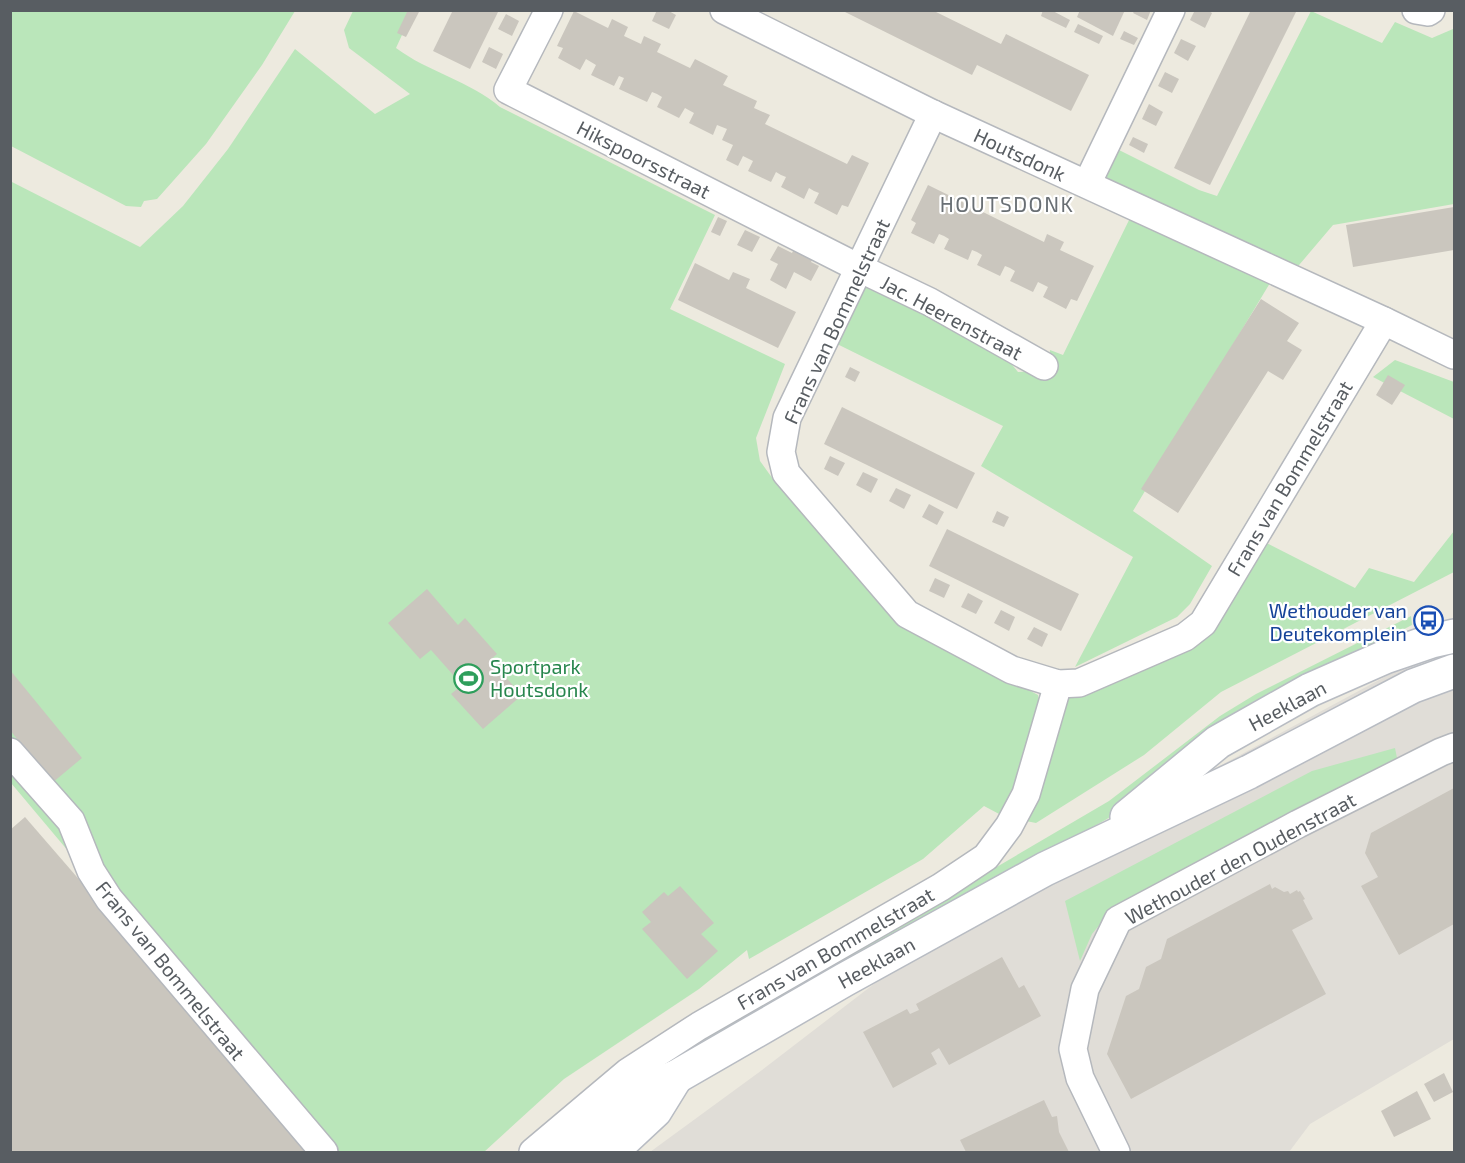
<svg xmlns="http://www.w3.org/2000/svg" width="1465" height="1163" viewBox="0 0 1465 1163" font-family="'Exo 2',sans-serif">
<style>
.industrial{fill:#e0ddd7}
.green{fill:#bae6ba}
.building{fill:#cac6be}
.lines{fill:none;stroke-linecap:round;stroke-linejoin:round}
.street-casing{stroke:#b5b8bd;stroke-width:30}
.secondary-casing{stroke:#b8bcc3;stroke-width:36}
.street{stroke:#fff;stroke-width:27}
.secondary{stroke:#fff;stroke-width:33}
.labels{text-anchor:middle;dominant-baseline:central;stroke-width:4.5;stroke-linejoin:round;paint-order:stroke}
.street-label{font-size:20px;fill:#585d62;stroke:#fff}
.transit-label{font-size:20px;fill:#164399;stroke:#fff;text-anchor:end}
.leisure-label{font-size:20px;fill:#27864d;stroke:#fff;text-anchor:start}
.neighbourhood-label{font-size:21px;letter-spacing:1.5px;fill:#696f74;stroke:#fff}
</style>
<rect width="100%" height="100%" fill="#edeadf"/>
<polygon class="industrial" points="1454,660 1454,1039 1310,1124 1289,1152 650,1152 758,1073 1012,878 1405,666"/>
<g class="green">
<polygon points="10,11 11,10 295,11 262,65 206,144 157,199 144,201 141,207 126,206 11,146"/>
<path d="M353 11H413L396 48C428 72 470 81 500 107L715 215 670 309 785 364 756 438 760 461 778 486 895 618 1038 695 1039 700 1022 773 1001 815 984 806 923 859 749 959 747 950 699 989 564 1079 484 1152H321L11 783 10 181 140 247 183 206 228 149 295 49 375 114 410 94 349 48 344 30Z"/>
<polygon points="1311,11 1382,43 1395,22 1432,38 1453,29 1454,26 1454,204 1333,225 1294,271 1096,174 1111,146 1199,190 1217,196"/>
<polygon points="1131,216 1270,283 1133,511 1212,566 1190,604 1177,617 1075,667 1133,557 981,466 1003,426 831,341 861,281 995,344 1018,372 1041,371 1049,363 1050,350 1063,355"/>
<polygon points="1395,360 1454,382 1454,419 1373,377"/>
<polygon points="1454,531 1454,572 1221,692 1144,755 1036,823 1026,821 1067,694 1183,642 1253,536 1355,588 1369,568 1414,582"/>
<polygon points="1411,616 1412,625 1311,677 1107,819 818,981 574,1129 647,1072 1109,801 1220,716 1256,694"/>
<polygon points="1395,748 1397,758 1152,887 1110,912 1092,934 1080,961 1065,901 1312,771"/>
</g>
<g class="building">
<polygon points="408,10 420,10 406,37 397,33"/>
<polygon points="453,10 499,10 470,69 433,51"/>
<polygon points="657,10 667,10 676,15 669,29 652,21"/>
<polygon points="841,10 932,10 1001,44 1006,34 1089,75 1071,111 977,65 972,75"/>
<polygon points="1043,10 1051,10 1070,20 1066,28 1041,16"/>
<polygon points="1080,10 1125,10 1113,36 1077,17"/>
<polygon points="1135,10 1151,10 1147,20 1133,13"/>
<polygon points="1195,10 1207,10 1212,13 1205,28 1190,20"/>
<polygon points="1251,10 1297,10 1210,185 1174,168"/>
<polygon points="574,11 608,28 612,19 628,27 624,36 641,44 644,36 661,44 657,52 690,68 695,59 728,76 723,85 757,101 754,108 770,115 765,124 847,164 852,155 869,163 848,207 842,205 837,215 814,203 819,193 814,191 809,188 804,199 781,187 786,177 781,175 776,172 771,182 748,171 753,161 743,156 738,166 726,160 733,145 722,140 727,129 717,125 713,135 689,123 694,113 685,108 679,118 657,107 662,97 657,94 652,92 647,102 619,89 624,78 619,76 614,86 591,75 596,65 586,59 580,70 558,58 563,48 557,46"/>
<polygon points="506,14 519,21 512,36 498,29"/>
<polygon points="1078,24 1103,36 1099,44 1074,32"/>
<polygon points="1124,31 1138,38 1134,45 1120,39"/>
<polygon points="1181,39 1196,46 1188,61 1174,53"/>
<polygon points="489,47 503,54 496,69 482,62"/>
<polygon points="1165,72 1179,79 1172,93 1158,86"/>
<polygon points="1149,104 1163,112 1156,126 1142,119"/>
<polygon points="1133,137 1148,144 1144,153 1129,145"/>
<polygon points="928,185 1044,242 1047,234 1064,242 1060,250 1094,266 1077,301 1071,299 1066,309 1043,297 1048,287 1038,282 1033,292 1010,281 1015,271 1010,268 1005,266 1000,276 977,265 982,255 977,252 972,250 968,260 944,249 949,239 944,236 939,234 934,244 911,233 916,223 911,220"/>
<polygon points="1454,207 1454,250 1353,267 1346,225"/>
<polygon points="718,217 727,221 720,236 711,232"/>
<polygon points="745,230 760,237 752,252 737,245"/>
<polygon points="778,246 792,253 795,247 814,256 811,262 819,266 811,281 794,272 786,289 770,280 778,264 770,260"/>
<polygon points="695,263 729,280 733,272 750,279 746,288 796,312 778,348 678,300"/>
<polygon points="1261,299 1299,323 1287,341 1302,350 1283,380 1268,371 1178,513 1141,489"/>
<polygon points="850,367 860,372 855,382 845,377"/>
<polygon points="1388,375 1405,385 1392,405 1376,395"/>
<polygon points="842,407 975,473 957,509 824,444"/>
<polygon points="830,456 845,463 838,476 824,469"/>
<polygon points="863,472 878,479 871,493 856,485"/>
<polygon points="896,488 911,495 904,509 889,501"/>
<polygon points="929,504 944,512 937,525 922,517"/>
<polygon points="997,511 1009,517 1004,527 992,522"/>
<polygon points="947,529 1079,594 1061,631 929,566"/>
<polygon points="935,578 950,585 944,598 929,591"/>
<polygon points="427,589 458,625 465,618 497,654 490,660 522,695 483,729 451,694 462,685 431,650 420,659 388,623"/>
<polygon points="968,593 983,601 976,614 961,607"/>
<polygon points="1001,610 1015,617 1009,631 994,623"/>
<polygon points="1034,627 1048,634 1042,647 1027,639"/>
<polygon points="10,670 82,758 52,783 10,730"/>
<polygon points="1454,788 1454,924 1399,955 1361,886 1378,877 1365,853 1371,833"/>
<polygon points="25,817 315,1152 10,1152 10,830"/>
<polygon points="1270,884 1272,889 1275,887 1284,892 1288,891 1290,894 1297,890 1298,892 1300,891 1305,899 1303,900 1313,919 1292,930 1326,994 1131,1099 1107,1054 1126,996 1139,989 1146,967 1161,959 1167,939"/>
<polygon points="680,886 714,923 701,934 718,951 687,979 642,929 651,922 642,912 664,892 668,896"/>
<polygon points="1002,957 1019,988 1024,985 1041,1016 949,1065 939,1048 931,1053 937,1064 893,1088 863,1032 907,1009 910,1014 919,1010 916,1004"/>
<polygon points="1444,1073 1453,1092 1434,1102 1424,1084"/>
<polygon points="1417,1091 1431,1119 1394,1137 1381,1111"/>
<polygon points="1044,1100 1052,1117 1057,1116 1059,1132 1069,1152 966,1152 960,1140"/>
</g>
<g class="lines">
<defs>
<g id="street">
<polyline points="549,10 508,90 859,268 930,302 1044,366"/>
<polyline points="724,10 933,114 1384,321 1454,355"/>
<polyline points="1416,10 1428,12 1431,10"/>
<polyline points="933,114 787,418 781,452 786,473 907,614 1012,670 1058,684 1079,683 1185,637 1203,623 1384,321"/>
<polyline points="1087,184 1171,10"/>
<polyline points="10,752 71,821 91,871 109,899 324,1152"/>
<polyline points="533,1152 628,1072 699,1026 941,887 986,857 1009,826 1026,794 1058,684"/>
<polyline points="1116,1152 1080,1078 1073,1049 1085,989 1118,920 1298,824 1441,752 1454,747"/>
</g>
<g id="secondary">
<polyline points="1127,817 1218,742 1310,690 1385,657 1432,641 1454,636"/>
<polyline points="568,1152 638,1093 676,1077 844,980 1045,869 1249,772 1413,686 1454,671"/>
<polyline points="611,1152 655,1111 676,1077"/>
</g>
</defs>
<use href="#street" class="street-casing"/>
<use href="#secondary" class="secondary-casing"/>
<use href="#street" class="street"/>
<use href="#secondary" class="secondary"/>
</g>
<defs>
<symbol id="bus-ring" viewBox="-11 -11 22 22"><circle r="9.5" fill="#fff" stroke="#1a4fb4" stroke-width="1.5"/><path d="M-5-6H5V4H4V6H2V4H-2V6H-4V4H-5ZM-3.5-4V0h7V-4ZM-3.5 1.2v1.5H-2V1.2ZM2 1.2v1.5H3.5V1.2Z" fill="#1a4fb4"/></symbol>
<symbol id="stadium-ring" viewBox="-11 -11 22 22"><circle r="9.5" fill="#fff" stroke="#2e9e5b" stroke-width="1.5"/><path d="M0-5a6.5 5 0 1 0 0 10a6.5 5 0 1 0 0-10ZM-3.5-1.8h7v3.6h-7Z" fill="#2e9e5b"/></symbol>
</defs>
<g fill-rule="evenodd">
<use href="#bus-ring" x="1412" y="604" width="33" height="33"/>
<use href="#stadium-ring" x="452" y="662" width="33" height="33"/>
</g>
<g class="labels">
<g class="street-label">
<text transform="translate(1020 154) rotate(25)">Houtsdonk</text>
<text transform="translate(644 159) rotate(27)">Hikspoorsstraat</text>
<text transform="translate(952 317) rotate(28)">Jac. Heerenstraat</text>
<text transform="translate(836 321) rotate(-65)">Frans van Bommelstraat</text>
<text transform="translate(1289 478) rotate(-59)">Frans van Bommelstraat</text>
<text transform="translate(1287 705) rotate(-28)">Heeklaan</text>
<text transform="translate(1240 858) rotate(-28)">Wethouder den Oudenstraat</text>
<text transform="translate(835 948) rotate(-30)">Frans van Bommelstraat</text>
<text transform="translate(876 962) rotate(-29)">Heeklaan</text>
<text transform="translate(171 970) rotate(51)">Frans van Bommelstraat</text>
</g>
<g class="transit-label">
<text x="1407" y="610">Wethouder van<tspan x="1407" dy="23">Deutekomplein</tspan></text>
</g>
<g class="leisure-label">
<text x="490" y="666">Sportpark<tspan x="490" dy="23">Houtsdonk</tspan></text>
</g>
<g class="neighbourhood-label">
<text x="1007" y="203">HOUTSDONK</text>
</g>
</g>
<rect width="1465" height="1163" fill="none" stroke="#585d62" stroke-width="24"/>
</svg>
